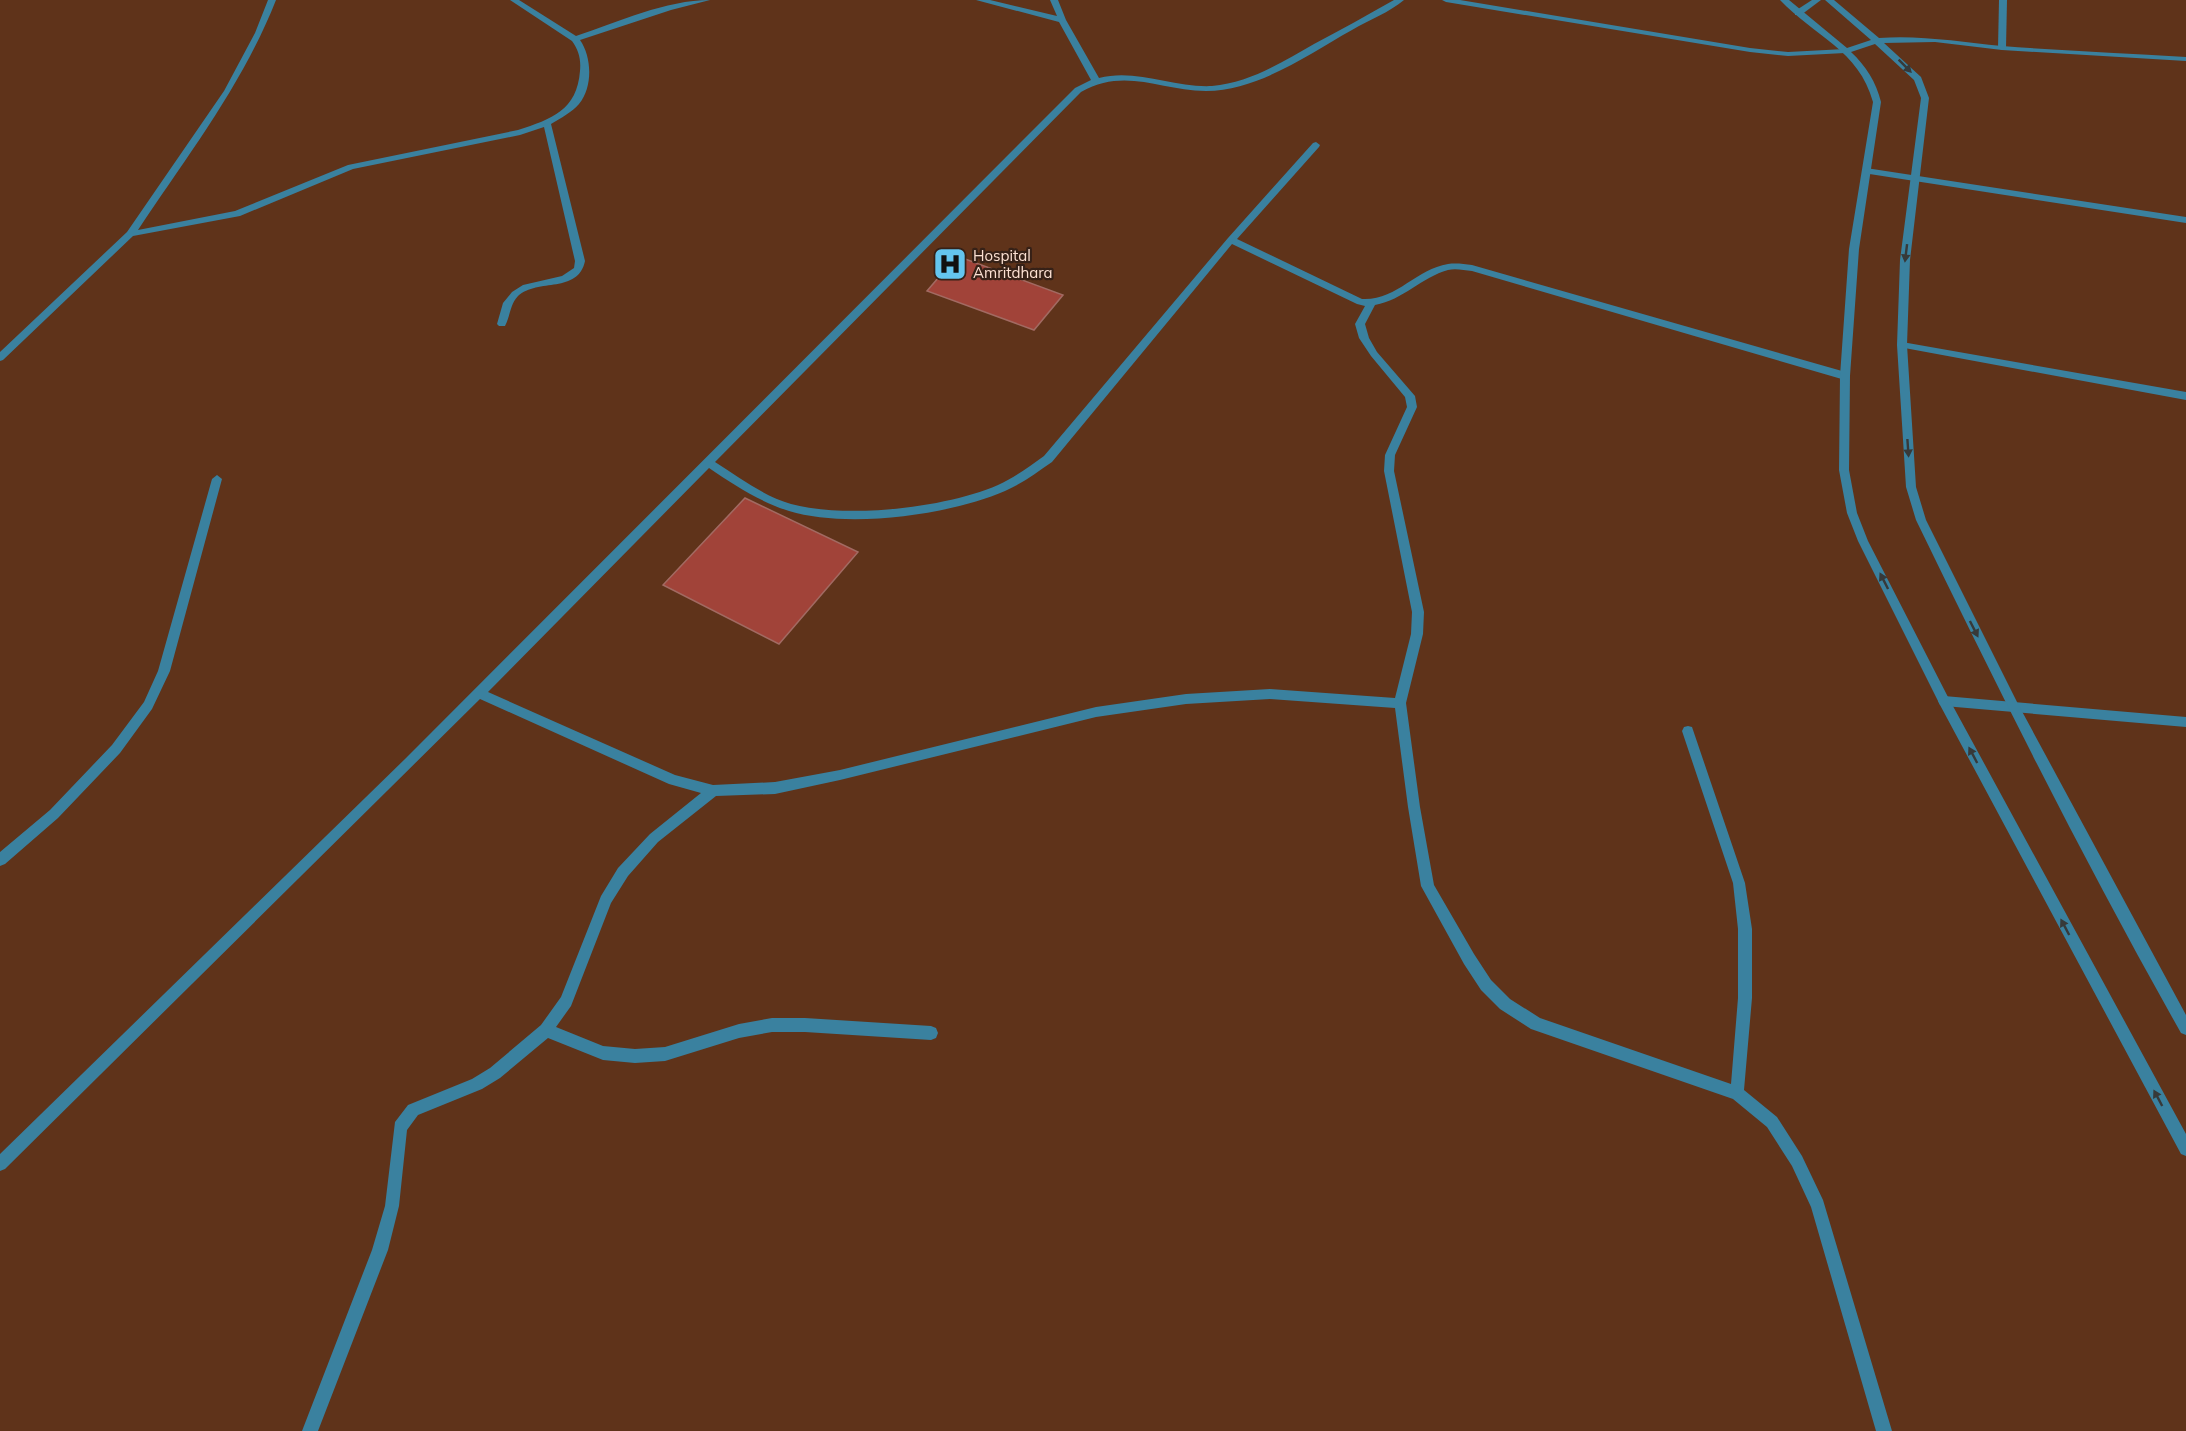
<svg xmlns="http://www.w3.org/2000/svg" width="2186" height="1431" viewBox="0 0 2186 1431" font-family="Mulish,sans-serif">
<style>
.building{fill:#a14339;stroke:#a26a62;stroke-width:1.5}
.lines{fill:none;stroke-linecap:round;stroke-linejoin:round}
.service{fill:#3a819f;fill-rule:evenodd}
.minor{fill:#3a819f;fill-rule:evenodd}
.tertiary{fill:#3a819f;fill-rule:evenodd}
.oneway{fill:#373939}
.labels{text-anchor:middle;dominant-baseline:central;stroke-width:4.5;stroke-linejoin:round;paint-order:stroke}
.far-poi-label{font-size:15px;fill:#fce0d2;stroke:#362117;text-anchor:start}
</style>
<rect width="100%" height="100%" fill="#5f331a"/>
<g class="building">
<polygon points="957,256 1063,295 1034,330 927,291"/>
<polygon points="745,498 858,552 779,644 663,585"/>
</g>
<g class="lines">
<g class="service">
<polygon points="1866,168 2186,217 2186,223 1863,173 1862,171"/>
<polygon points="1944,696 2186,717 2186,727 1944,706 1940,705 1938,701 1940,697"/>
</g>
<g class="minor">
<path d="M268 0H276C243 84 188 155 138 230L235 211 348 165 518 130C552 119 577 110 580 71 581 59 579 51 572 41L510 0H519L576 36C618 22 666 0 710 0L671 10 580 40C592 57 593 87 579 104 572 112 561 118 551 124L585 261C578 294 538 278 518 296 510 304 510 317 505 326H499L497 324 503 303 512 292 523 285 562 276 574 268 575 261 544 127 520 135 353 169 240 216 133 236 3 360 0 361V352L127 232 224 91 255 33Z"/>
<path d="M976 0H990L1057 16 1050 0H1058L1066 20 1099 78C1136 68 1174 88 1212 86 1250 83 1282 62 1314 44 1341 30 1367 15 1394 0H1404C1390 12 1369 20 1352 30 1307 55 1260 90 1206 91 1160 91 1126 67 1081 92L715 462C739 477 763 496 791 504 847 519 945 508 998 485 1015 477 1029 467 1044 456L1228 238 1313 143 1316 142 1320 145 1319 147 1237 239 1362 299C1396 301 1416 269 1448 264 1456 263 1464 264 1472 265L1849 373V379L1845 380 1472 271C1464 270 1455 268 1448 270 1422 277 1403 300 1375 305L1365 324 1369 338 1377 352 1415 396 1417 407 1395 455 1394 471 1424 612 1423 634 1406 703 1420 807 1434 885 1474 954 1491 980 1510 999 1540 1018 1731 1084 1738 998V929L1733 883 1682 731 1684 727 1688 726 1692 727 1745 883 1752 929V998L1744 1090 1777 1117 1802 1156 1823 1200 1892 1431H1876L1811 1207 1792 1166 1767 1127 1733 1099 1531 1029 1500 1009 1481 990 1464 964 1421 886 1408 807 1395 708 1270 699 1186 704 1096 717 840 780 775 794 716 796 658 842 628 876 611 903 571 1006 556 1027 603 1046 635 1049 665 1047 739 1024 772 1018H805L931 1026 936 1028 938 1033 936 1038 931 1040 805 1032H772L739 1038 665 1061 635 1063 603 1060 548 1038 500 1078 482 1089 418 1115 407 1130 399 1206 388 1250 318 1431H302L372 1250 385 1206 395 1122 408 1105 472 1079 490 1068 541 1025 561 997 601 896 618 868 650 834 701 793 669 784 480 699 5 1169 0 1171V1154L406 758 1075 88 1091 80 1059 22ZM1232 244 1357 304 1365 306 1355 324 1359 338 1371 356 1405 397 1407 407 1385 455 1384 471 1412 612 1411 634 1395 698 1270 689 1186 694 1096 707 840 770 775 782 713 785 675 775 488 692 709 468C734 485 760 502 789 511 848 529 950 515 1005 491 1023 483 1036 473 1052 462Z"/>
<polygon points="1442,0 1460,0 1750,48 1788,52 1845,49 1849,51 1845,53 1788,56 1750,52 1446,2"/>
<polygon points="1812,0 1821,0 1801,15 1795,15 1795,11"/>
<polygon points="1999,0 2007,0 2006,48 2002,50 1998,48"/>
<polygon points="1902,342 2186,392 2186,400 1899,347 1899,343"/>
<polygon points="217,475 222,479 170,671 152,709 120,753 58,818 5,864 0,866 0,852 50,810 112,745 144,702 158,671 212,479"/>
</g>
<path class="tertiary" d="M1780 0H1789L1847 48 1871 40 1825 0H1834L1879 38C1921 35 1960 42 2002 46 2063 51 2125 53 2186 57V61L2002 50 1935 42 1884 43 1921 77 1929 98 1910 260 1907 345 1916 487 1926 520 2018 704 2186 1015V1035L2181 1033C2086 865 2000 693 1916 520L1906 487 1897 345 1900 260 1921 98 1914 80 1875 44 1851 52C1866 66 1876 82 1881 102L1859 249 1850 376 1849 470 1857 513 1868 541 1948 697 2186 1134V1156L2181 1154 1940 705 1858 541 1847 513 1839 470 1840 376 1849 249 1873 102C1859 50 1814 36 1780 0Z"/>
</g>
<defs><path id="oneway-solid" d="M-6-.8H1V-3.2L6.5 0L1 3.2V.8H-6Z" transform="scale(1.5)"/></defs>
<g class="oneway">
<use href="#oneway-solid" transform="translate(1905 66) rotate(45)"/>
<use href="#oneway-solid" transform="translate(1906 253) rotate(97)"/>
<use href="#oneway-solid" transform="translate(1908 448) rotate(86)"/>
<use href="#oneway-solid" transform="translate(1884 581) rotate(-117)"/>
<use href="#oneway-solid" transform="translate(1974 629) rotate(63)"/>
<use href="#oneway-solid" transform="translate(1973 755) rotate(-118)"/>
<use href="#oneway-solid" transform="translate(2065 927) rotate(-118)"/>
<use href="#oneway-solid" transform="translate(2158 1098) rotate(-118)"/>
</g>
<defs>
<symbol id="hospital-square" viewBox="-11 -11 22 22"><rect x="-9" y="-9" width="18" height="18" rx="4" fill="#64c5ee" stroke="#362117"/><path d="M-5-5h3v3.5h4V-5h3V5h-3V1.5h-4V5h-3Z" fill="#111"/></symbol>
</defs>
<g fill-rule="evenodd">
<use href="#hospital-square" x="931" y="245" width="38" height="38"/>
</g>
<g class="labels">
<g class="far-poi-label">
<text x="973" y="255">Hospital<tspan x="973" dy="17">Amritdhara</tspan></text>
</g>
</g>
</svg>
